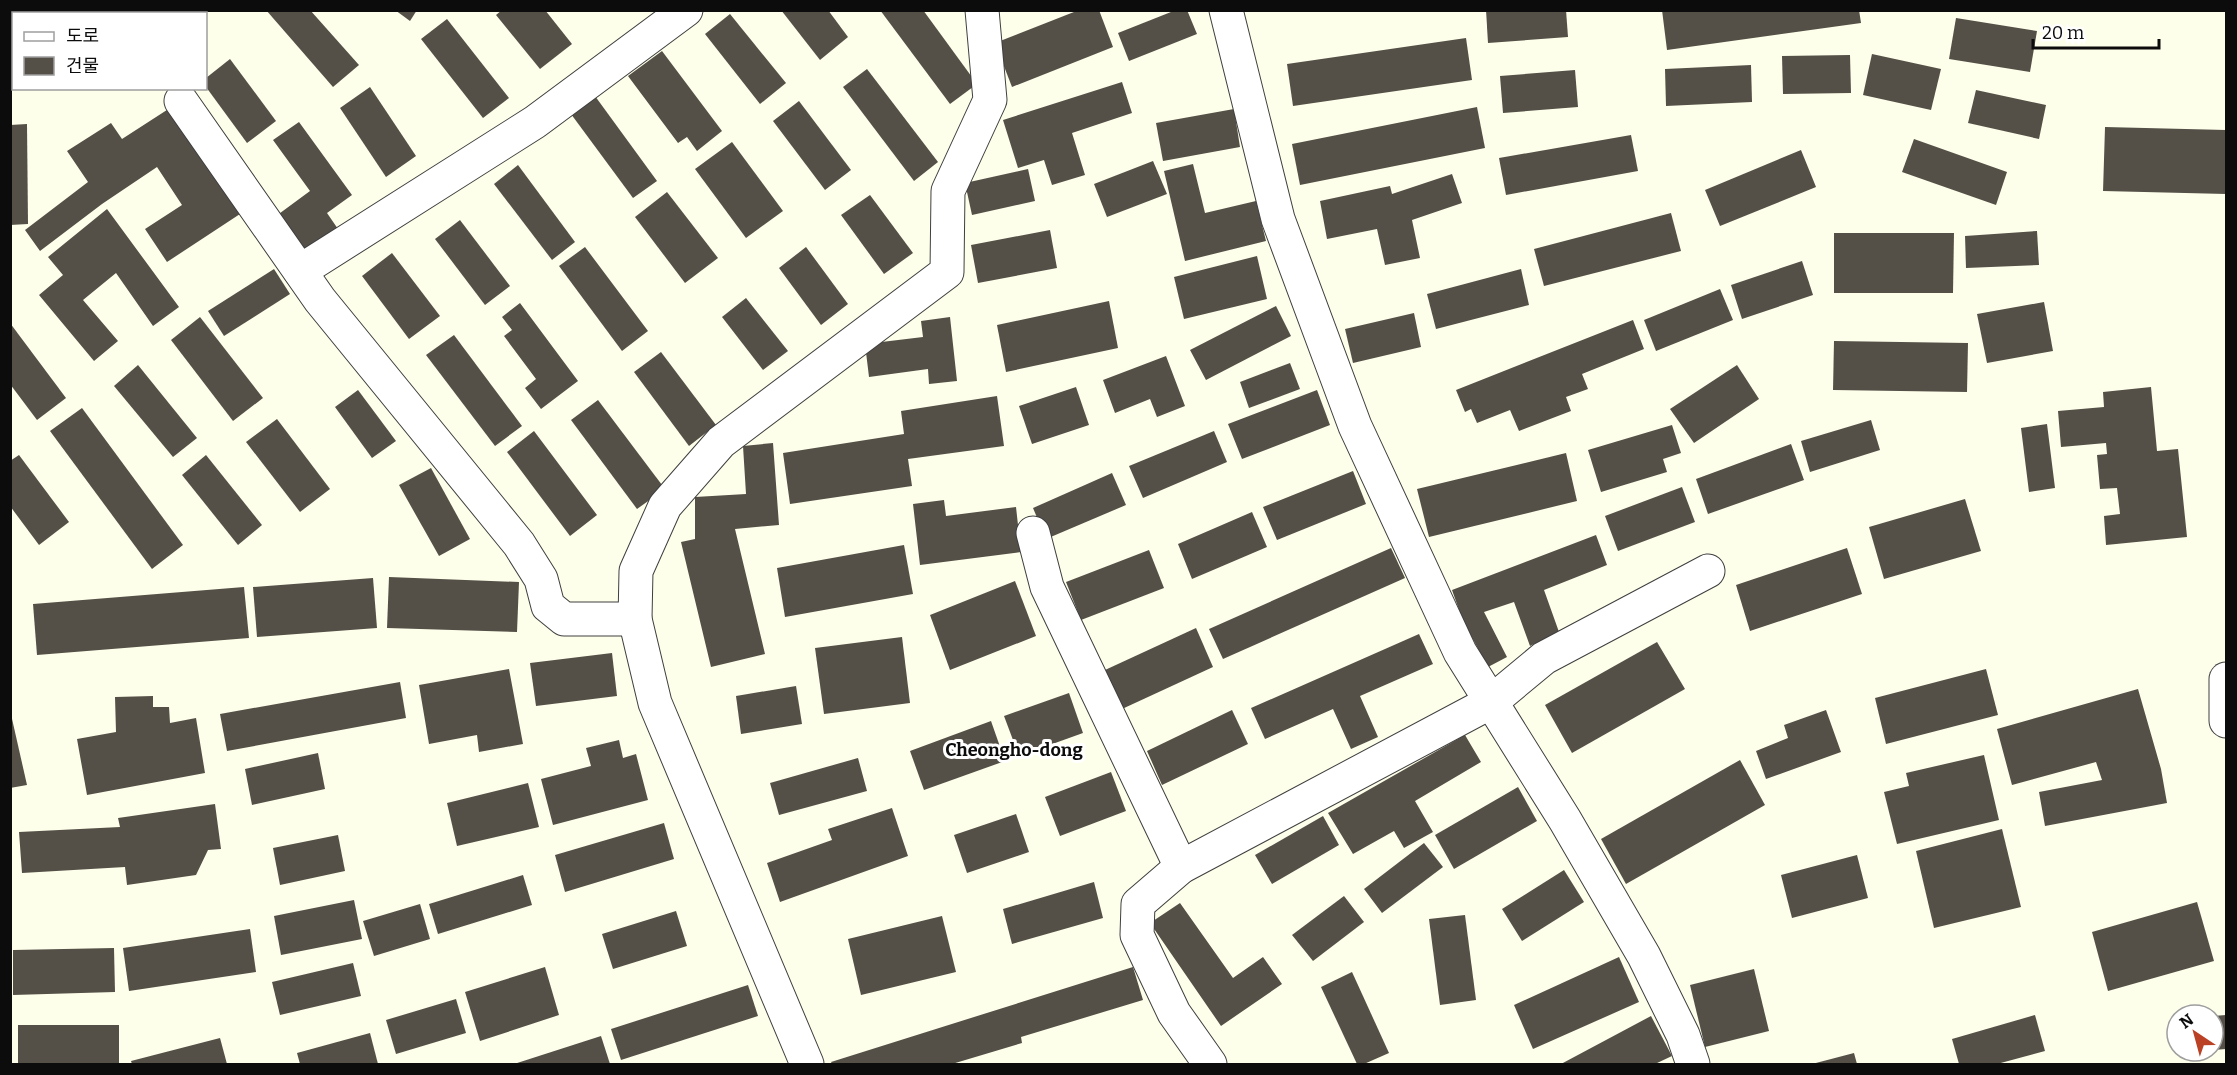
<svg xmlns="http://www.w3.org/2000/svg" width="2237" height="1075" viewBox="0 0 2237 1075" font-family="Bitter,'Noto Sans KR',serif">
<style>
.building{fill:#545048}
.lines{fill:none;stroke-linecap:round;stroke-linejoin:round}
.minor-casing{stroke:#3f3f3f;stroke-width:35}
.minor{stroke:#fff;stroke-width:33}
.labels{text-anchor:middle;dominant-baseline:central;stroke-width:6;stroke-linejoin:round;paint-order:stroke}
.quarter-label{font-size:18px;font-weight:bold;fill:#0c0c0c;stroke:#fff}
</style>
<rect width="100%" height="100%" fill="#feffea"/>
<g class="building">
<polygon points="266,10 310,10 359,65 333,87"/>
<polygon points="395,10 417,10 410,21"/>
<polygon points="502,10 545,10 572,44 540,69 496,15"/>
<polygon points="781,10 828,10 848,37 820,60"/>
<polygon points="880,10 923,10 977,84 950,104"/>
<polygon points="1079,10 1099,10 1113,47 1012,87 995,43"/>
<polygon points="1176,10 1187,10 1197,34 1129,61 1118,33"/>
<polygon points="1486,10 1566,10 1568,37 1488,43"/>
<polygon points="1662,10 1859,10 1861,23 1667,50"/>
<polygon points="730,14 786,83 760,104 705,34"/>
<polygon points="1956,18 2037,31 2030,72 1949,59"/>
<polygon points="447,19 509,98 483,118 421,39"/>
<polygon points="1466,38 1472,80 1293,106 1287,64"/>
<polygon points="662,51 722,131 697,151 687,137 678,143 628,76"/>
<polygon points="1872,54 1941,69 1931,110 1863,95"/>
<polygon points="1850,55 1851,93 1783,94 1782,56"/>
<polygon points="230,59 276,121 247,143 206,87 206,78"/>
<polygon points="1751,65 1752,102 1666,106 1665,69"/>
<polygon points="867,69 938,162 914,181 843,87"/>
<polygon points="1575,70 1578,107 1503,113 1500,76"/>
<polygon points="1122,82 1132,113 1072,133 1085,175 1052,185 1044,160 1018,168 1003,120"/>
<polygon points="370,87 416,156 386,177 340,108"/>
<polygon points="1976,90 2046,105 2039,139 1968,123"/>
<polygon points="595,96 657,181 633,198 571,114"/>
<polygon points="799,101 851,170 825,190 773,121"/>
<polygon points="1477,107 1485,148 1300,185 1292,144"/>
<polygon points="170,108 240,214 167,262 145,229 182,205 157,167 102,204 40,251 25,230 88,182 67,151 111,123 122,139"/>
<polygon points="1234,109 1240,147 1163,161 1156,123"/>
<polygon points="299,122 352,195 327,213 338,229 301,258 272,219 310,191 273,140"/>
<polygon points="27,124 28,224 10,225 10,125"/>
<polygon points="2105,127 2226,130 2226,194 2103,191"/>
<polygon points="1631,135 1638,171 1506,195 1499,158"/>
<polygon points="1914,139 2007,172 1996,205 1902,172"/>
<polygon points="732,142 783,211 746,238 695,169"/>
<polygon points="1801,150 1816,187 1720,226 1705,190"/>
<polygon points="1153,161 1167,194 1107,217 1094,184"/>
<polygon points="1193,164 1205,213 1256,201 1266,241 1185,261 1164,171"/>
<polygon points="518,165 575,242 552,260 494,184"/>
<polygon points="1028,169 1035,201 972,215 965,183"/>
<polygon points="1452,174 1462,203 1412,220 1420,258 1385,265 1377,229 1327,239 1320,201 1390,186 1392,194"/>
<polygon points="667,192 718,258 685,283 635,217"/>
<polygon points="870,195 913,253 884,274 841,215"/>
<polygon points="107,209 179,307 153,326 116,273 83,300 118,341 94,361 39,295 63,275 48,257"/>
<polygon points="1671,213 1681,251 1544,286 1534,249"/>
<polygon points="460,220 510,286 485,305 435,239"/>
<polygon points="1050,230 1057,268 978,283 971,245"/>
<polygon points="2037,231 2039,265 1966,268 1965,236"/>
<polygon points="1834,233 1954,233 1953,293 1834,293"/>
<polygon points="585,247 648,331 622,351 559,266"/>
<polygon points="806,247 848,304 821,325 779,268"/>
<polygon points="392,253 440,316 409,339 362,276"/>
<polygon points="1257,256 1267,299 1184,319 1174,277"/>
<polygon points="1802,261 1813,295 1742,319 1731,285"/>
<polygon points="274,269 290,294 224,336 208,311"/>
<polygon points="1521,269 1529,305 1436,329 1427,294"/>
<polygon points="1720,289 1733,320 1656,351 1644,320"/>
<polygon points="746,298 788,351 763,370 722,317"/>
<polygon points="1109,301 1118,348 1006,372 997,325"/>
<polygon points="2044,302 2053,351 1987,363 1977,314"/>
<polygon points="520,303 578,381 541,409 525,388 536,379 504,336 512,330 502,317"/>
<polygon points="1276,306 1291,336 1206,380 1190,350"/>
<polygon points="1414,313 1421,347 1353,363 1345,329"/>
<polygon points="200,317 263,398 233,421 171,340"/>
<polygon points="950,317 957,381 929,384 928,369 869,377 865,344 923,337 921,321"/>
<polygon points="1633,320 1644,349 1582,374 1588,389 1566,397 1571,411 1519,431 1510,410 1477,423 1471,409 1465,412 1456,390"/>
<polygon points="10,323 66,398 37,420 10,384"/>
<polygon points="454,335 522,426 495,446 426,355"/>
<polygon points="1834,341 1968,343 1967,392 1833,390"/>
<polygon points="661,352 716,425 689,446 634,372"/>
<polygon points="1166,356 1185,406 1157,417 1150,399 1115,413 1103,380"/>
<polygon points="1290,363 1300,389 1249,408 1240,382"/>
<polygon points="138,365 197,438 173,457 114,386"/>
<polygon points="1737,365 1759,399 1694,443 1670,409"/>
<polygon points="1076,387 1089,425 1032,444 1019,406"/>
<polygon points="2151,387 2157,451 2178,449 2187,537 2106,545 2104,516 2120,514 2117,488 2100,489 2097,455 2107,454 2106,443 2061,447 2058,411 2104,407 2103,392"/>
<polygon points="358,390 396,441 372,458 335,407"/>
<polygon points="1317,390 1330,425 1242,459 1228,424"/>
<polygon points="997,396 1004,446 908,459 912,486 790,504 783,453 904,434 901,411"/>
<polygon points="598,400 665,489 637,509 571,420"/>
<polygon points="82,408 183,545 152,569 50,431"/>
<polygon points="277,419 330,489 300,512 246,442"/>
<polygon points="1871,420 1880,450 1810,472 1801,441"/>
<polygon points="2047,424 2055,488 2029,492 2021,428"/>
<polygon points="1672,425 1681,453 1663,459 1667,472 1601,492 1588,450"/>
<polygon points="534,431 597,515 570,536 507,452"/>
<polygon points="1214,431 1227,462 1143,498 1129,466"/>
<polygon points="773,443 779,525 735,529 765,654 711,667 681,542 695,539 695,497 746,494 743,446"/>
<polygon points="1791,444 1804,480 1708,514 1696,479"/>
<polygon points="1566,453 1577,501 1429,537 1417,489"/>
<polygon points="19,455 69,522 39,545 10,506 10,461"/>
<polygon points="206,455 262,525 238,545 182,475"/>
<polygon points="431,468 470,539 439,556 399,485"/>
<polygon points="1353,471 1366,504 1277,540 1263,507"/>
<polygon points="1112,473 1126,505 1046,539 1033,508"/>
<polygon points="1682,487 1695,522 1618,551 1605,516"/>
<polygon points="1965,499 1981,551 1884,579 1869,527"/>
<polygon points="944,500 946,516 1016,507 1021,552 920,565 913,504"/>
<polygon points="1252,512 1267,547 1192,579 1178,544"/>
<polygon points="1596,535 1607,565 1544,590 1559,632 1530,646 1514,602 1484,612 1507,657 1488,667 1463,621 1452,590"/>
<polygon points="904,545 913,594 785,617 777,568"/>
<polygon points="1391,548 1405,578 1223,659 1209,629"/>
<polygon points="1847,548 1862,594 1750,631 1736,585"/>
<polygon points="1149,550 1164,588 1081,620 1066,582"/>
<polygon points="389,577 519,582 517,632 387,628"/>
<polygon points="373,578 377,628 257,637 253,587"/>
<polygon points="1015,581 1036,636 950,670 930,615"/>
<polygon points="244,587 249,638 37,655 33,604"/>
<polygon points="1196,628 1213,667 1122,709 1105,670"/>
<polygon points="1419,634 1433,664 1360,696 1378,737 1351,749 1333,709 1265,739 1251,708"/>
<polygon points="902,637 910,703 824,714 815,648"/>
<polygon points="1657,642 1685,689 1572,753 1545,705"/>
<polygon points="612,653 617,696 536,706 530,663"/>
<polygon points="509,669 523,744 479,752 477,735 429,744 419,685"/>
<polygon points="1986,669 1998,715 1886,744 1875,698"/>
<polygon points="400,682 406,718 227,751 220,714"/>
<polygon points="796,686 802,724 741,734 736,696"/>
<polygon points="2138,689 2161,769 2167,803 2045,826 2039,792 2102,780 2096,762 2012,785 1997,729"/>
<polygon points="1069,693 1083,733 1019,756 1004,716"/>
<polygon points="153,696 153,707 169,707 170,723 196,718 205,773 87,795 77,739 116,732 115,697"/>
<polygon points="10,710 27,785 10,788"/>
<polygon points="1232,710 1248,744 1162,785 1147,751"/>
<polygon points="1826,710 1841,752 1766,779 1756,751 1788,738 1784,725"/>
<polygon points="991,721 1005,761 924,790 910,751"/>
<polygon points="1465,735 1481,762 1415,801 1433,832 1404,848 1394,831 1353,854 1328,813"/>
<polygon points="619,740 623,758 636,754 648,800 553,825 541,779 591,766 586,748"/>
<polygon points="318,753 325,789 252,805 245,769"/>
<polygon points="1984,755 1999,820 1897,844 1884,792 1909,786 1906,773"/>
<polygon points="858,758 867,791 779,815 770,783"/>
<polygon points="1740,760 1765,805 1626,884 1601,839"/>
<polygon points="1111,772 1126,811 1060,836 1045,797"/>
<polygon points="528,783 539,827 457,846 447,803"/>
<polygon points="1518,787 1537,821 1454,869 1435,835"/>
<polygon points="215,804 221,849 208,850 196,875 127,885 125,867 22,873 19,832 120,827 118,818"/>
<polygon points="892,808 908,856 780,902 767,863 832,840 828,829"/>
<polygon points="1016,814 1029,852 967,873 954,835"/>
<polygon points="1323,816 1339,845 1272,884 1255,855"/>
<polygon points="664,823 674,859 565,892 555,855"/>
<polygon points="2002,829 2021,907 1934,928 1916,851"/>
<polygon points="338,835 345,871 280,885 273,848"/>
<polygon points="1424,843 1443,867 1382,913 1364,889"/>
<polygon points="1857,855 1868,898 1792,918 1781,875"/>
<polygon points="1564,870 1584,902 1522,941 1502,909"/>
<polygon points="523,875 532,905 438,934 429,904"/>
<polygon points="1094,882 1103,918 1012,944 1003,909"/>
<polygon points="1344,896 1364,922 1313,961 1292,935"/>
<polygon points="354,900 362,939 281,955 274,916"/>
<polygon points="2197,902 2214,961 2108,991 2092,932"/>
<polygon points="1180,903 1233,978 1263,957 1282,984 1221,1026 1150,923"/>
<polygon points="420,904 430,939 374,956 363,921"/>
<polygon points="676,911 687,946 613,969 602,934"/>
<polygon points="1465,915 1476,1000 1440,1005 1429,919"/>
<polygon points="942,916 956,972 861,995 848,939"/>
<polygon points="250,929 256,972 129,991 123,948"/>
<polygon points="114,948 115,992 13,995 13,950"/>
<polygon points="1619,957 1639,1002 1533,1049 1514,1005"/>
<polygon points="353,963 361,996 280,1015 272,982"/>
<polygon points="545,967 559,1015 480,1041 465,992"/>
<polygon points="1133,967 1143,1000 1021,1037 1022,1043 952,1064 832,1064 831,1062"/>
<polygon points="1754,969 1769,1031 1705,1047 1690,985"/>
<polygon points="1352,972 1389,1053 1364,1064 1357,1064 1321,987"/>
<polygon points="748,985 758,1016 621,1060 611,1029"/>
<polygon points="456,999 466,1033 396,1054 386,1020"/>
<polygon points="2035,1015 2045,1051 1997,1064 1959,1064 1952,1039"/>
<polygon points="2226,1015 2226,1049 2213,1050 2213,1016"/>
<polygon points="1651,1016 1672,1056 1655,1064 1561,1064"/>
<rect x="18" y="1025" width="101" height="39"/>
<polygon points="370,1033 378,1064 300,1064 297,1053"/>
<polygon points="601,1036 610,1064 514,1064"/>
<polygon points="220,1038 227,1064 132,1064 131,1061"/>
<polygon points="1854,1053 1857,1064 1812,1064"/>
</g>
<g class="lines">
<defs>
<g id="minor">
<polyline points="1226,10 1278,219 1355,426 1460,652 1565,820 1644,956 1683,1035 1693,1064"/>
<polyline points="181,101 320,300 519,544 541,579 548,606 564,619 635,619"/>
<polyline points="300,271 535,122 686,10"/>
<polyline points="1033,533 1047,587 1181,867"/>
<polyline points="2226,679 2226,721"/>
<polyline points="807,1064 655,703 635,619 636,571 665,506 721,442 947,272 948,191 990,100 982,10"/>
<polyline points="1210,1064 1174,1013 1137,935 1138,904 1181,867 1491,702 1544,658 1708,571"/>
</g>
</defs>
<use href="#minor" class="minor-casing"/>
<use href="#minor" class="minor"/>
</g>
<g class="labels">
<g class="quarter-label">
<text x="1014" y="750">Cheongho-dong</text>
</g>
</g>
<rect width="2237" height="1075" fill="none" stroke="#0c0c0c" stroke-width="24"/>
<rect x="12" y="12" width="195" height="78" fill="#ffffff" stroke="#9e9e9e" stroke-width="1.5"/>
<rect x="24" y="32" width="30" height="9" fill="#ffffff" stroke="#9e9e9e" stroke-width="1.5"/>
<text x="66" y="42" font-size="18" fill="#0c0c0c">도로</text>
<rect x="24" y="57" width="30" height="18" fill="#545048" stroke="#9e9e9e" stroke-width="1.5"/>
<text x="66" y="72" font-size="18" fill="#0c0c0c">건물</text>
<g transform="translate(2195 1033) rotate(324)"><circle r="28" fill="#ffffff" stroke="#9e9e9e" stroke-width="1.5"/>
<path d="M0-4.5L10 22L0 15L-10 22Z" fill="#bb4124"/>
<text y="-9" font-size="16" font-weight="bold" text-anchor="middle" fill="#0c0c0c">N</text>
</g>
<path d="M2033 39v9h126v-9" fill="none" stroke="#0c0c0c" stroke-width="3"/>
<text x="2042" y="39" font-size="18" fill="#0c0c0c" stroke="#ffffff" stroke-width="4.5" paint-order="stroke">20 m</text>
</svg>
